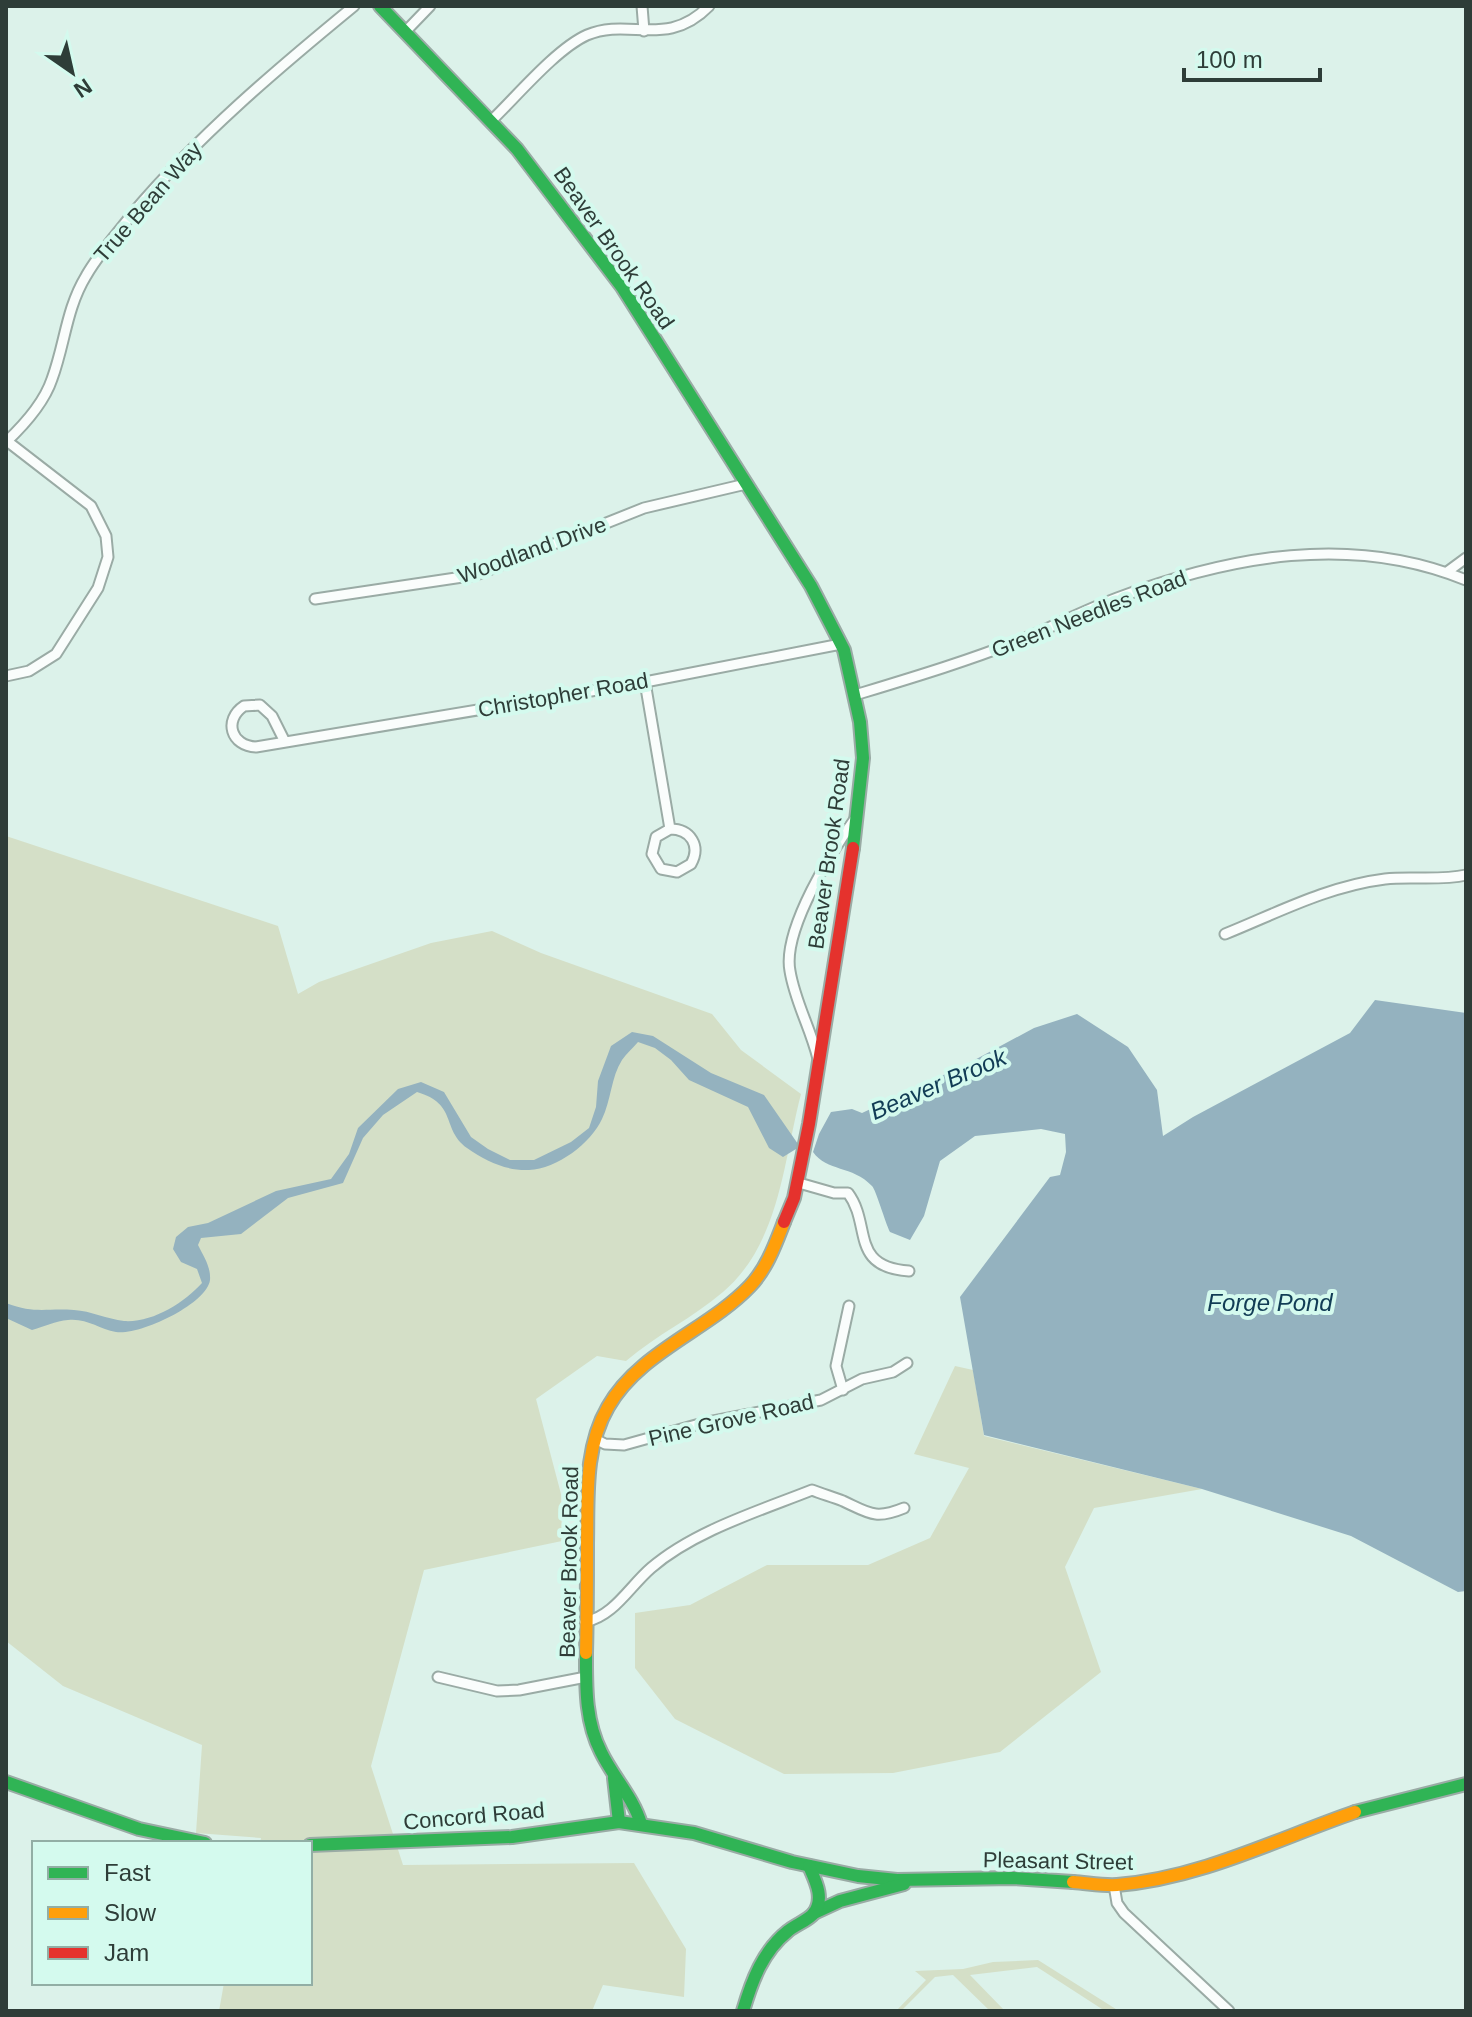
<svg xmlns="http://www.w3.org/2000/svg" width="1472" height="2017" viewBox="0 0 1472 2017" font-family="Helvetica,sans-serif">
<style>
.green{fill:#d4dfc7}
.water{fill:#94b2bf}
.lines{fill:none;stroke-linecap:round;stroke-linejoin:round}
.street-casing{stroke:#9aaba5;stroke-width:13}
.fast-casing{stroke:#9aaba5;stroke-width:16}
.slow-casing{stroke:#9aaba5;stroke-width:16}
.jam-casing{stroke:#9aaba5;stroke-width:16}
.street{stroke:#fafdfc;stroke-width:9}
.fast{stroke:#30b455;stroke-width:12}
.slow{stroke:#ff9f0a;stroke-width:12}
.jam{stroke:#e5322d;stroke-width:12}
.labels{text-anchor:middle;dominant-baseline:central;stroke-width:8;stroke-linejoin:round;paint-order:stroke}
.street-label{font-size:22px;fill:#2e3d38;stroke:#d4faee}
.water-label{font-size:24px;font-style:italic;fill:#113c55;stroke:#d4faee}
</style>
<rect width="100%" height="100%" fill="#dcf2ea"/>
<g class="green">
<path d="M6 836 278 926 298 994 319 982 431 943 492 931 541 953 712 1014 741 1050 801 1094C783 1163 780 1243 723 1292 693 1318 656 1335 626 1361L597 1356 536 1399 561 1494 562 1541 424 1570 371 1766 403 1865 634 1863 686 1949 684 1997 603 1985 592 2011H219L224 1983H310V1843H260L261 1838 196 1833 202 1745 63 1686 6 1641Z"/>
<polygon points="955,1366 973,1370 984,1436 1202,1489 1094,1508 1065,1567 1101,1672 1000,1752 893,1773 784,1774 675,1719 635,1668 635,1613 690,1605 767,1565 868,1565 930,1538 969,1468 914,1454"/>
<polygon points="1038,1960 1119,2011 1105,2011 1037,1967 970,1975 1005,2011 990,2011 953,1975 935,1977 901,2011 896,2011 926,1980 915,1971 963,1969 993,1962"/>
</g>
<g class="water">
<path d="M1375 1000 1466 1013V1591L1458 1592 1351 1536 1202 1489 984 1435 960 1297 1050 1177 1060 1175 1066 1152 1065 1134 1041 1129 975 1136 940 1161 924 1216 910 1240 890 1232C885 1222 876 1190 872 1186 852 1165 827 1172 813 1152L819 1134 831 1112 852 1109 862 1113 969 1063 1034 1028 1077 1014 1128 1047 1157 1090 1163 1136 1193 1117 1350 1033Z"/>
<path d="M632 1032 653 1036 711 1073 764 1095 798 1144 796 1149 783 1157 769 1148 748 1107 689 1080 671 1060 655 1048 638 1042C633 1048 626 1054 622 1060 611 1077 611 1101 602 1119 591 1143 557 1169 529 1170 506 1171 486 1161 467 1148 441 1129 458 1104 417 1092L383 1115 363 1138 343 1183 288 1198 241 1234 201 1238 198 1245C204 1257 211 1267 210 1280 207 1304 139 1336 116 1332 99 1329 87 1318 68 1320 56 1321 43 1327 32 1330L6 1318V1303C35 1314 45 1308 74 1310 91 1311 107 1319 124 1321 152 1323 184 1303 202 1283L197 1269 181 1262 173 1249 176 1237 188 1227 208 1223 276 1191 331 1179 349 1154 358 1128 398 1089 421 1082 444 1092 471 1137 488 1149 510 1160H534L571 1142 589 1128 596 1107 598 1081 611 1046Z"/>
</g>
<g class="lines">
<defs>
<g id="street">
<polyline points="642,6 644,31"/>
<polyline points="405,32 430,6"/>
<path d="M491 121C517 96 556 49 587 35 629 17 667 49 709 6"/>
<path d="M6 442C24 425 44 403 52 379 65 344 66 309 86 276 99 253 117 234 133 213 198 136 276 70 354 6"/>
<polyline points="1447,572 1466,558"/>
<polyline points="315,599 476,575 644,508 746,484"/>
<polyline points="6,676 29,671 56,654 98,588 108,557 106,536 91,506 7,441"/>
<path d="M645 682 670 829 656 837 652 854 661 869 677 872 691 864C701 846 691 829 670 829"/>
<path d="M855 695C911 678 968 661 1023 639 1054 626 1085 610 1117 598 1230 556 1351 533 1466 580"/>
<path d="M285 742 272 716 260 705 244 706C223 720 231 746 256 747L645 682 841 644"/>
<path d="M1225 934C1277 913 1328 886 1385 879 1411 876 1439 881 1466 875"/>
<path d="M818 1059C811 1029 795 1002 790 971 782 930 833 849 857 816"/>
<path d="M799 1183 834 1193H848C872 1225 849 1267 909 1271"/>
<polyline points="843,1390 836,1366 849,1306"/>
<polyline points="595,1439 605,1444 624,1445 703,1423 821,1400 862,1379 893,1372 907,1363"/>
<path d="M585 1622C614 1616 629 1587 651 1568 694 1531 759 1511 812 1490 822 1494 833 1497 843 1501 869 1513 875 1520 904 1508"/>
<polyline points="438,1677 497,1691 519,1690 586,1677"/>
<polyline points="1114,1885 1117,1903 1124,1913 1229,2011"/>
</g>
<g id="fast">
<polyline points="380,6 517,149 622,287 811,586 844,650 860,722 863,758 853,848"/>
<path d="M586 1653C586 1686 585 1721 601 1752 613 1777 633 1797 641 1824"/>
<polyline points="614,1778 619,1822"/>
<polyline points="6,1782 139,1829 205,1843"/>
<polyline points="1355,1812 1466,1784"/>
<polyline points="310,1845 512,1837 619,1822 694,1833 792,1862 858,1876 897,1880 1013,1878 1073,1882"/>
<polyline points="814,1913 840,1901 904,1884"/>
<path d="M743 2011C752 1980 763 1951 788 1931 795 1925 809 1920 814 1913 825 1898 815 1880 809 1866"/>
</g>
<g id="slow">
<path d="M586 1653C587 1616 587 1580 587 1543 588 1498 584 1448 608 1407 639 1352 708 1330 750 1286 767 1268 775 1245 784 1222"/>
<path d="M1073 1882C1088 1883 1103 1886 1117 1885 1201 1878 1277 1839 1355 1812"/>
</g>
<polyline id="jam" points="784,1222 794,1198 809,1124 853,848"/>
</defs>
<use href="#street" class="street-casing"/>
<use href="#fast" class="fast-casing"/>
<use href="#slow" class="slow-casing"/>
<use href="#jam" class="jam-casing"/>
<use href="#street" class="street"/>
<use href="#fast" class="fast"/>
<use href="#slow" class="slow"/>
<use href="#jam" class="jam"/>
</g>
<g class="labels">
<g class="street-label">
<text transform="translate(148 202) rotate(-49)">True Bean Way</text>
<text transform="translate(614 248) rotate(55)">Beaver Brook Road</text>
<text transform="translate(532 550) rotate(-20)">Woodland Drive</text>
<text transform="translate(1089 614) rotate(-21)">Green Needles Road</text>
<text transform="translate(563 695) rotate(-10)">Christopher Road</text>
<text transform="translate(829 854) rotate(-82)">Beaver Brook Road</text>
<text transform="translate(731 1420) rotate(-13)">Pine Grove Road</text>
<text transform="translate(569 1562) rotate(-89)">Beaver Brook Road</text>
<text transform="translate(474 1816) rotate(-5)">Concord Road</text>
<text transform="translate(1058 1861) rotate(1)">Pleasant Street</text>
</g>
<g class="water-label">
<text transform="translate(938 1084) rotate(-23)">Beaver Brook</text>
<text x="1270" y="1302">Forge Pond</text>
</g>
</g>
<rect width="1472" height="2017" fill="none" stroke="#2e3d38" stroke-width="16"/>
<rect x="32" y="1841" width="280" height="144" fill="#d4faee" stroke="#92aea5" stroke-width="2"/>
<rect x="48" y="1867" width="40" height="12" fill="#30b455" stroke="#92aea5" stroke-width="2"/>
<text x="104" y="1881" font-size="24" fill="#2e3d38">Fast</text>
<rect x="48" y="1907" width="40" height="12" fill="#ff9f0a" stroke="#92aea5" stroke-width="2"/>
<text x="104" y="1921" font-size="24" fill="#2e3d38">Slow</text>
<rect x="48" y="1947" width="40" height="12" fill="#e5322d" stroke="#92aea5" stroke-width="2"/>
<text x="104" y="1961" font-size="24" fill="#2e3d38">Jam</text>
<g transform="translate(72 72) rotate(146)" stroke="#d4faee" stroke-width="6" paint-order="stroke">
<path d="M0-6L14 30L0 20L-14 30Z" fill="#2e3d38"/>
<text y="-12" font-size="22" font-weight="bold" text-anchor="middle" fill="#2e3d38">N</text>
</g>
<path d="M1184 68v12h136v-12" fill="none" stroke="#2e3d38" stroke-width="4"/>
<text x="1196" y="68" font-size="24" fill="#2e3d38" stroke="#d4faee" stroke-width="6" paint-order="stroke">100 m</text>
</svg>
